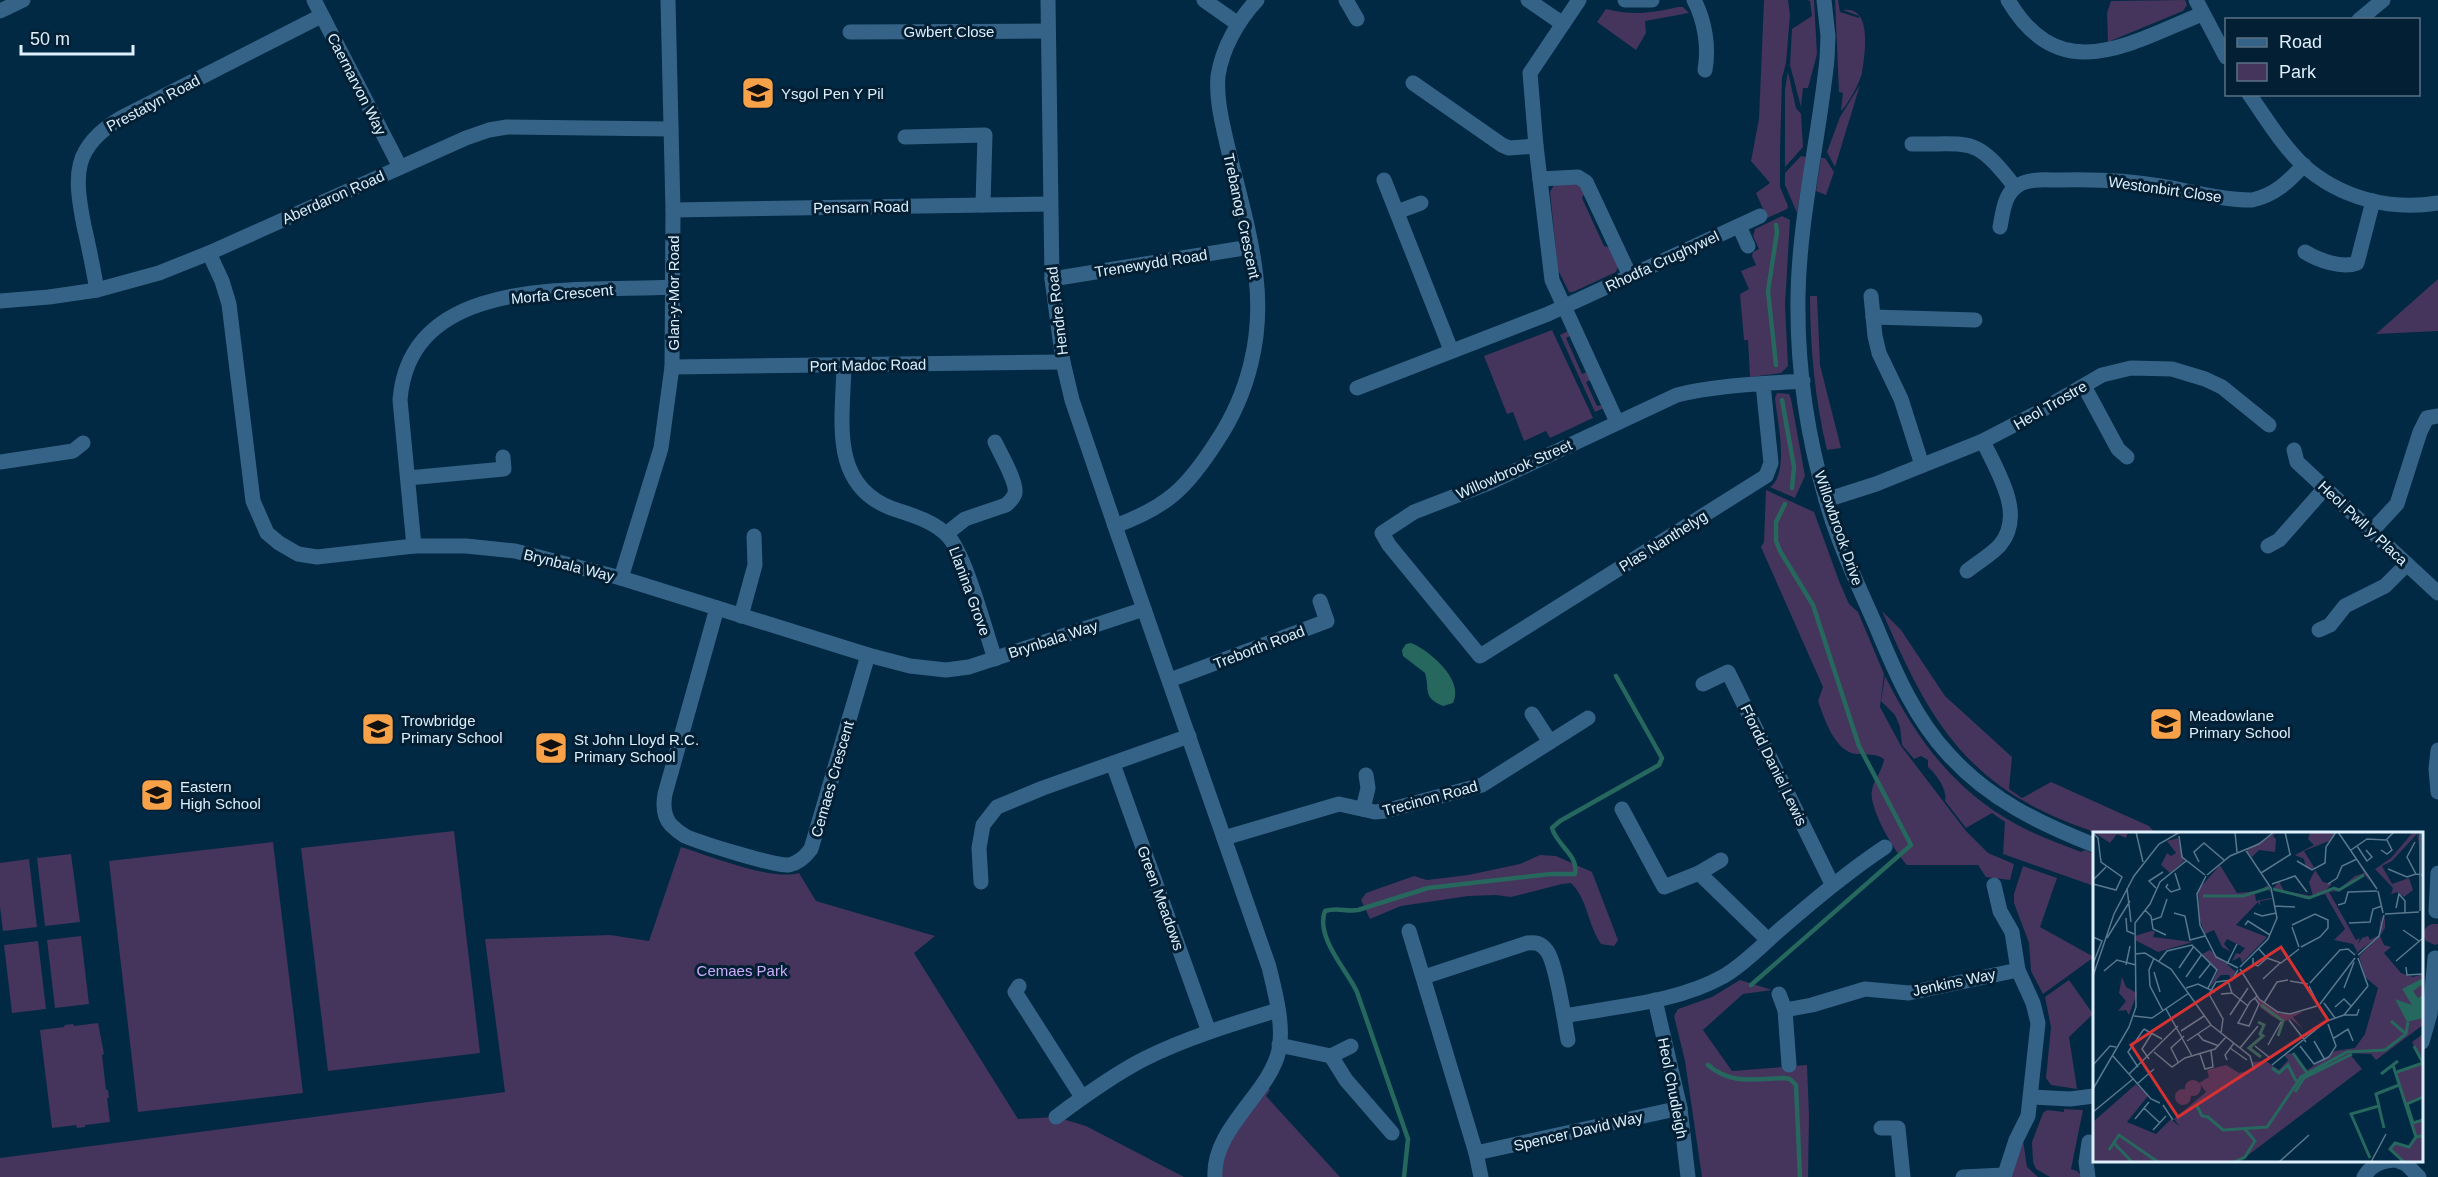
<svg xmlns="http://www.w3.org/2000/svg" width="2438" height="1177" viewBox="0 0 2438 1177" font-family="Helvetica,sans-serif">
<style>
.green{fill:#45345b}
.water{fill:#26675e}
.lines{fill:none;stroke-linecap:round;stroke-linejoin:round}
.stream{stroke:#26675e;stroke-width:4.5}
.minor{stroke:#356387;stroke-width:15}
.labels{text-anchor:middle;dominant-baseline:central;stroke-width:6;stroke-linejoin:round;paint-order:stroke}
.street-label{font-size:15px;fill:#deeffd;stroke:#031f33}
.poi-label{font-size:15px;fill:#deeffd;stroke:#031f33;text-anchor:start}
.park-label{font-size:15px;fill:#cdacfa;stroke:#031f33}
.inset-river{fill:none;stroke:#26675e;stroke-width:3}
.inset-road{fill:none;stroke:#59788d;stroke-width:1.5}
.view{fill:#d63233;fill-opacity:0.15;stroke:#d63233;stroke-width:3}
.inset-edge{fill:none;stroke:#deeffd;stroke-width:3}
</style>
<rect width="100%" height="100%" fill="#012943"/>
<g class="green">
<polygon points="1764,0 1788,0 1790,15 1786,63 1782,78 1780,151 1780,187 1788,206 1787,209 1767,218 1756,193 1770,183 1751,161 1759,119"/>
<polygon points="1807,0 1814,0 1817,54 1808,88 1803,88 1801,107 1790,65 1792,29 1812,16 1810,1"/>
<path d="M1835 0H1838L1840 12 1859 18V16L1843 10C1873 5 1865 55 1862 73 1859 84 1849 103 1841 111L1843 93 1839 92Z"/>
<polygon points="2185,0 2187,5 2183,11 2108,42 2107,13 2111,1"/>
<path d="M1678 7H1683L1689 13 1645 21 1646 33 1636 50 1597 22 1606 9C1632 16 1652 13 1678 7Z"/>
<polygon points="1788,72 1796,108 1801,114 1803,147 1785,167 1785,89"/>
<polygon points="1860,85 1835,167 1827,152 1840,117"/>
<polygon points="1801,156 1806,157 1797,213 1785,185 1785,173"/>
<polygon points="1821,158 1825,158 1834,172 1826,195 1816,191"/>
<polygon points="1579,184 1585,192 1582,198 1604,246 1611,248 1619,265 1616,272 1573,292 1569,292 1558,270 1550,192 1554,185"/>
<polygon points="1782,216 1790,220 1785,305 1788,366 1781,373 1750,377 1748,340 1744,340 1740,294 1749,289 1741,271 1756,265 1752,256 1753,252 1759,249 1753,236 1755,229"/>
<polygon points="2438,279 2438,331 2376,334"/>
<path d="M1810 296H1817L1820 365 1841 448 1827 450C1815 400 1810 348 1810 296Z"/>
<polygon points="1552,330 1593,418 1550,438 1546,431 1524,441 1513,412 1507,414 1484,356"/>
<polygon points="1568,331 1570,336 1566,338 1582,374 1587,372 1591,380 1586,382 1597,406 1602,405 1604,408 1595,412 1560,335"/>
<path d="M1777 393 1789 394 1791 399 1805 476 1795 498 1770 487C1790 473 1777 420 1775 398Z"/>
<path d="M1766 490 1814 512 1839 581 1849 604 1858 612 1884 674 1880 707 1901 746 1966 831 1988 853 2014 864 2010 880 1986 877 1978 865H1907C1895 852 1868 808 1872 790 1874 779 1883 770 1884 759 1874 753 1868 755 1856 754 1835 752 1824 718 1818 701L1823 687 1761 547 1764 542Z"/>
<path d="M1882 611 1901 630 1945 696 2012 757 2009 789 2022 798 2051 782 2149 826 2155 833 2094 834V836L2089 830C1968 789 1930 723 1882 611Z"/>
<path d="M1885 676C1916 738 1952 788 2014 823 2035 835 2059 843 2081 852L2085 850 2094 854V886L2003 854 2005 822 1992 813 1966 828 1945 801C1948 790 1936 774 1928 767V760L1921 756 1914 759 1902 745 1900 727 1895 715 1881 701Z"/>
<polygon points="454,831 480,1053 328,1071 301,848"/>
<polygon points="273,842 303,1093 138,1112 109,861"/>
<path d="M681 847C710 856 771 881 799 873L816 901 935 936 914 953 1018 1119 1056 1117 1086 1126 1184 1177H0V1158L505 1092 485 939 610 935 649 941Z"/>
<polygon points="71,854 80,922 45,926 37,858"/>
<path d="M1540 855 1556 856 1592 872 1618 940 1614 946 1601 944C1587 923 1588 900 1571 883L1562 884 1511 897 1496 895 1468 896 1401 906 1370 919 1361 900 1366 893 1414 876 1427 880 1468 875 1520 864Z"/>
<polygon points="29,859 37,927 3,931 0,907 0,863"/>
<polygon points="2023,866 2057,878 2040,927 2094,957 2043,994 2031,971 2029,943 2014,903 2014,894"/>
<path d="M2432 924H2438V944L2435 945 2426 941C2421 934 2424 927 2432 924Z"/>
<polygon points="81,936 89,1004 55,1008 47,940"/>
<polygon points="38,941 46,1009 12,1013 4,945"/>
<polygon points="1740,980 1772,990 1743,994 1703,1030 1732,1071 1807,1065 1809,1116 1808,1177 1702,1177 1685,1061 1674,1016 1678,1009 1712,997"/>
<polygon points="2069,980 2093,1014 2069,1037 2077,1089 2051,1085 2046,1078 2051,1027 2045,997"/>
<polygon points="98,1023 104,1054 102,1055 106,1090 108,1090 109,1098 107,1098 110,1122 85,1125 85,1127 77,1128 76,1125 52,1128 40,1030 64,1027 65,1025 73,1024 74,1026"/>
<polygon points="1268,1087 1270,1090 1266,1096 1340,1177 1214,1177 1225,1149"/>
<polygon points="2064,1109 2083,1110 2071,1169 2077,1171 2083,1177 2050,1177 2036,1169 2033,1162 2032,1142 2043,1113 2047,1110 2064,1112"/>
<polygon points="2023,1140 2027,1167 2038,1177 2012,1177 2013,1165"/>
</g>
<path class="water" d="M1411 643C1429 650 1465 680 1453 703L1443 706C1422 697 1430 690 1425 673L1403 656 1402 650 1406 644Z"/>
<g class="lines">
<g class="stream">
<polyline points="1776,365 1768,291 1777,232 1776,225"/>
<polyline points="1782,400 1794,467 1792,488"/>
<polyline points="1751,985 1911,845 1859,746 1813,605 1780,551 1776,541 1776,522 1785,504"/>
<path d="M1708 1065C1731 1085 1755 1079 1784 1078L1790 1079 1796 1085 1800 1177"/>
<path d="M1404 1177 1408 1139 1357 992C1347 970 1315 937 1325 911 1339 907 1345 912 1358 910L1428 888 1551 874H1575C1579 855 1557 846 1552 828L1560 821 1659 765 1662 758 1616 676"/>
</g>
<g class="minor">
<polyline points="314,0 400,167"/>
<path d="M1048 0 1052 279 1063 362 1072 400 1115 526 1269 967C1275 992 1284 1024 1279 1050 1270 1093 1212 1129 1215 1177"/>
<polyline points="1204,0 1238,24"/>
<polyline points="1346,0 1357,19"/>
<polyline points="1528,0 1563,24"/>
<polyline points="1625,0 1652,0"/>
<path d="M1694 0C1705 21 1709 47 1705 70"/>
<path d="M1824 0 1828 36 1827 59C1819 139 1799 218 1798 298 1797 366 1807 435 1826 500 1838 543 1858 585 1876 626 1895 672 1915 719 1949 755 1990 800 2039 823 2094 845"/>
<path d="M2008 0C2060 89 2130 43 2202 14"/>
<polyline points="2196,0 2226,57"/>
<polyline points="0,11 23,0"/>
<polyline points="2359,20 2383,0"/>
<polyline points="850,32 1048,31"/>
<polyline points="1413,83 1502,145 1509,148 1536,146 1530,73 1579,0"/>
<path d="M2249 94C2266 118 2282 145 2303 165 2340 198 2390 211 2438 203"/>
<polyline points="905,137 985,135 983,205"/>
<path d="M1912 144C1972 145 1975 135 2015 187"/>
<polyline points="1536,146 1552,280 1617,422"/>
<polyline points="1540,179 1578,177 1586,182 1630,276"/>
<polyline points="1384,180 1451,350"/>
<polyline points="673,210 1049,204"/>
<polyline points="1397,212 1421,203"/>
<polyline points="1739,226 1748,246"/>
<path d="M2000 227C2003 212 2004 195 2017 186 2029 178 2045 180 2058 180 2092 179 2126 180 2160 186 2190 191 2221 200 2252 200 2275 195 2288 182 2304 165"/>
<path d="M2305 252C2318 260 2342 269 2357 263L2373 201"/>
<polyline points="209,253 222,281 229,304 253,501 267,533 279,543 298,554 317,557 414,546 466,546 515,551 621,578 868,655 910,666 946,670 969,667 1144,609"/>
<polyline points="1052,279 1250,247"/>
<path d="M97 290C93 268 89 247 84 226 74 175 72 147 121 118L321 16"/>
<polyline points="1871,296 1875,336 1879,353 1901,399 1922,465"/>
<polyline points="0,301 49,297 97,290 159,273 209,253 466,138 489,130 507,127 671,129"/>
<polyline points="1873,317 1975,320"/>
<path d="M844 365C843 419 829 484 891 508 910 515 933 520 948 536 966 556 985 630 995 659"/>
<polyline points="672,367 1063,362"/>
<path d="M1763 384 1771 463 1766 476 1480 656 1389 545 1382 533 1414 512 1489 483 1677 395C1717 385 1761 384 1803 381"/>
<polyline points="2084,386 2118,449 2127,457"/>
<polyline points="1357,388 1548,314 1760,216"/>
<polyline points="2294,450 2297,462 2438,593"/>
<polyline points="0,462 73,451 83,443"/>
<polyline points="408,478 504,469 503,457"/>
<polyline points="1826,500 1876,484 1983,441 2035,414 2102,375 2131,368 2172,369 2205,379 2222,387 2269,425"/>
<path d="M1115 526C1167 507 1187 488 1217 441 1249 393 1263 335 1256 277 1251 232 1237 187 1227 144 1222 122 1216 99 1218 76 1222 49 1238 20 1257 0"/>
<polyline points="2372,531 2397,504 2420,432 2427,418 2438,416"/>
<path d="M946 534 965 519 1006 505C1009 502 1014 498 1015 493 1017 482 1000 453 995 442"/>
<path d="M414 546 400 400C410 272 582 292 673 287"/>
<polyline points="2268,546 2279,540 2325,488"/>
<path d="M1967 571C1978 562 1991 555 2000 545 2026 514 1997 472 1983 441"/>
<polyline points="621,578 661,448 672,367 673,210 668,0"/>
<path d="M717 608 665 794C663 805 663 816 671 825 675 829 680 833 685 836 701 843 774 866 789 865 799 863 805 857 811 849L868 655"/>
<polyline points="741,616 755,565 754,536"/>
<polyline points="2319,630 2330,625 2345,606 2385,586 2407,564"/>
<polyline points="1170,680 1327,621 1320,601"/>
<polyline points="1703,684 1728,672 1832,884"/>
<polyline points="1532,714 1550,742"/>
<polyline points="2438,750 2436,769 2438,792"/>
<polyline points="1113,764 1209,1032"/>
<polyline points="1363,809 1368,788 1366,775"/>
<polyline points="1622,809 1664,887 1699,873 1721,860"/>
<polyline points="1224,838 1339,804 1375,812 1385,811 1482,785 1588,718"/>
<polyline points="1699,873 1768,940"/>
<polyline points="981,882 979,848 983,825 997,807 1043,788 1189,736"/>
<polyline points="1994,885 2000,911 2012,932 2018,970 2033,1003 2038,1023 2028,1116 2016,1140 2004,1177"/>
<polyline points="2436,911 2438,873"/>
<polyline points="1409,931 1476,1153 1481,1177"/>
<path d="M1424 977 1527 943C1536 942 1541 943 1547 951 1556 963 1565 1023 1568 1040"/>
<polyline points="1019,986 1015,992 1082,1097"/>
<polyline points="1779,994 1785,1010 1789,1065"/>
<polyline points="1655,1000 1680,1108 1688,1177"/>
<polyline points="1785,1010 1812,1005 1865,989 1909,993 2018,970"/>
<path d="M1564 1016C1616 1006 1676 1003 1724 976 1746 963 1764 943 1784 926 1817 898 1849 871 1885 847"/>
<polyline points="2422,1042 2430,1014 2435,958"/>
<polyline points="1279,1045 1331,1056 1351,1046"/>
<polyline points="1331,1056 1346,1080 1392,1133"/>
<polyline points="2031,1097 2070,1099 2094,1096"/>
<path d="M1056 1117C1084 1096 1113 1075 1144 1059 1186 1038 1232 1024 1278 1010"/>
<polyline points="1881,1128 1898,1128 1903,1177"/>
<polyline points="1476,1153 1680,1108"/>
<polyline points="2396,1160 2406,1164 2419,1177"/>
<polyline points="1963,1177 2004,1175"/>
<polyline points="2088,1177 2086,1162 2089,1142"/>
<path d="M2364 1177C2371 1165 2381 1161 2394 1160"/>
</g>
</g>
<defs>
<symbol id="school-square" viewBox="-11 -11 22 22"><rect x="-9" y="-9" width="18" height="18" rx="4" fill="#f7a149" stroke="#031f33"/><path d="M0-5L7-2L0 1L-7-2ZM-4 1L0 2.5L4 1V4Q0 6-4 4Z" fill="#111"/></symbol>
</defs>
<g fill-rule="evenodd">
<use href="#school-square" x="739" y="74" width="38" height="38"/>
<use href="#school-square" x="2147" y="705" width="38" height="38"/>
<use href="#school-square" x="359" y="710" width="38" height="38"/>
<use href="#school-square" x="532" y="729" width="38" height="38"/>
<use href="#school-square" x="138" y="776" width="38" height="38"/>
</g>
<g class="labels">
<g class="street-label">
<text x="949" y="31">Gwbert Close</text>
<text transform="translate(357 84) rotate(63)">Caernarvon Way</text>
<text transform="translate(153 103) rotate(-28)">Prestatyn Road</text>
<text transform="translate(2165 189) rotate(8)">Westonbirt Close</text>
<text transform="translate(333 197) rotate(-24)">Aberdaron Road</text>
<text transform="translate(861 207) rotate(-1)">Pensarn Road</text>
<text transform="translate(1242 216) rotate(78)">Trebanog Crescent</text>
<text transform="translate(1662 261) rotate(-25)">Rhodfa Crughywel</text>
<text transform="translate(1151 263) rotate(-9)">Trenewydd Road</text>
<text transform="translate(673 293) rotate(-90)">Glan-y-Mor Road</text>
<text transform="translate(562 294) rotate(-5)">Morfa Crescent</text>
<text transform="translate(1057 311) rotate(-97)">Hendre Road</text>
<text transform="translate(868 365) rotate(-1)">Port Madoc Road</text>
<text transform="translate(2050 405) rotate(-30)">Heol Trostre</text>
<text transform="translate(1514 469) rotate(-24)">Willowbrook Street</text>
<text transform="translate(2363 523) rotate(43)">Heol Pwll y Placa</text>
<text transform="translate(1839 528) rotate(71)">Willowbrook Drive</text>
<text transform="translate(1663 541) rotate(-32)">Plas Nanthelyg</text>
<text transform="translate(569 565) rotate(14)">Brynbala Way</text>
<text transform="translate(970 591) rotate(70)">Llanina Grove</text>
<text transform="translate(1053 639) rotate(-18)">Brynbala Way</text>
<text transform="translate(1259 647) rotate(-21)">Treborth Road</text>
<text transform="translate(1774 765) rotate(64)">Ffordd Daniel Lewis</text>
<text transform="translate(832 779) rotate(-74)">Cemaes Crescent</text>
<text transform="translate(1430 798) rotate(-15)">Trecinon Road</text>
<text transform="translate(1161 898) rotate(70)">Green Meadows</text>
<text transform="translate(1954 982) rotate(-12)">Jenkins Way</text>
<text transform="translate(1673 1088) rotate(79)">Heol Chudleigh</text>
<text transform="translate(1578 1131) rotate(-13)">Spencer David Way</text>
</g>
<g class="poi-label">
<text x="781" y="93">Ysgol Pen Y Pil</text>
<text x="2189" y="715">Meadowlane<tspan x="2189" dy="17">Primary School</tspan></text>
<text x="401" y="720">Trowbridge<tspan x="401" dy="17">Primary School</tspan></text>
<text x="574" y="739">St John Lloyd R.C.<tspan x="574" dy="17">Primary School</tspan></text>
<text x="180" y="786">Eastern<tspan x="180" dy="17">High School</tspan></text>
</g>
<g class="park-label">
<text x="742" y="970">Cemaes Park</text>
</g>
</g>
<g transform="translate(2093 832)">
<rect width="330" height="330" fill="#012943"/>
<path d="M0 0H35L33 6 24 2 17 11ZM184 0 180 4 183 7 182 20 166 18 159 25 153 18ZM217 0H242L236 9 211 19 222 37 213 36 211 27 202 23 221 13 215 7ZM320 0H325L328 22 324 2 299 29 289 34 299 52 316 46 320 58 311 65 305 60 298 62 300 56 282 37 298 26ZM85 6 91 29 77 41 68 33 74 21 78 24 83 21 74 9ZM264 28 274 43 276 49 272 43 266 44 246 59 236 60 263 108 267 106 265 112 269 106 275 104 277 108 286 103 288 82 289 96 287 101 285 105 262 122 264 119 260 112 241 108 252 97 232 62 213 67 180 57 186 49 191 59 220 64 216 50 222 38 230 50 239 52 230 61 246 57 262 44 271 41ZM127 33 144 61 166 59 175 53 173 50 177 56 178 61 175 57 162 62 163 69 178 66 179 67 182 79V80L179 67 167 69V74L165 70 143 93 174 105 149 131 147 125 139 129 143 121 147 122 152 116 134 107 131 112 138 120 129 115 121 98 112 102 107 88 105 58ZM292 84V96L287 104 291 113 298 115 291 121 308 141 320 145 330 142V193L283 228 278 222 256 221 269 237 146 330H0V290L43 252 55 264 34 290 63 302 78 287 86 294 81 287 113 260 106 251 116 245 114 238 133 233 146 241 159 238 160 230 173 229 186 238 195 228 191 223 200 221 213 239 242 219 262 216 272 202 285 156 272 145 266 124 287 104ZM58 99H62L60 105 100 110 65 120 42 108V104ZM117 118 143 140 138 147 136 143H128L116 156 125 139 109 122ZM29 145 33 155 44 161 36 183 33 178 25 179 33 169 26 161ZM164 166 187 182 210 180 200 185 210 197 198 187 190 190 179 184 168 176ZM330 202V265L314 272 320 291 330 288V330H311L297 317 302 311 316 315 323 305 303 241 329 231 319 210ZM92 256a8 8 0 1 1 16 0a8 8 0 1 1-16 0ZM82 265a8 8 0 1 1 16 0a8 8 0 1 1-16 0Z" fill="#45345b"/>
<path d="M330 146V152L320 159 325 166 330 162V186L314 190 302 167 319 173 309 157Z" fill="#26675e"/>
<path class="inset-river" d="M180 57 216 66 241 56 246 58 271 43M110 64H150L176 56M168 173 190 189 185 204M298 189 313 202M165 190 171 193 167 202 170 204 156 216 168 225M321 214 330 231M200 221 215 242M300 233 323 305M179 236 186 241 195 233 203 249M304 240 330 231M288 242 305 229M202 260 211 246 259 222M330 265 314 272 320 291 330 288M104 274 109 284 115 285 130 298 174 295 208 245 254 220 292 218 313 202 315 190M286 275 291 296M21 311 39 330M16 318 26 303 65 330M277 326 258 282 286 274 283 262 306 253M141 330 152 325 162 309 151 296M311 330 297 317 302 311 316 315 323 305 330 304"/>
<path class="inset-road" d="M43 0 50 30M142 0 144 20M192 0 197 22M245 0 284 57M327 0V79M0 1 5 6 8 30 29 45 23 58 0 52M86 4 89 25 112 43M322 10 314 25 323 42 329 43M264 14 274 29 279 25 273 18M258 18 274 7 293 8 301 0M288 18 294 22 299 18 294 8M204 29 219 38 232 31 233 15 243 0M106 30 101 20 111 11 131 28M295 37 314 45 323 42M168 41 198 22M114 43 137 24 166 12 181 0M113 44 104 62 107 93 123 125 145 136M0 48 13 35M75 52 73 55 78 60 87 57 82 41M179 52 202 44 214 60M235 52 244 46 249 34 264 27M34 56 38 90M63 56 56 49 70 40M285 59 290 81M245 73 252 71 255 60 284 59M182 74 202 75M303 76 306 62 312 69V82M52 78 58 84 60 97 73 103M81 81 92 84 97 108 112 104M161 81 169 84 183 81M292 82 326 80M33 86 34 99 41 102M59 88 68 85 74 67M256 91 277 90 280 77 289 74M152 93 155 89 177 103M199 93 222 82 235 88V96L227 105 208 115M199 95 206 115M310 98 326 109M0 105 9 109 0 132M14 106 37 69M165 116 174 126 188 131 206 117M42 122 52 121 78 137 118 193 157 224 161 238M265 123 286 104 291 83M61 126 56 138 57 154 70 179M160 126V132L165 134 174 126M265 126 275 154M66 129 74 119 99 113 124 138 115 156M303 129 330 106M134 132 144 112M33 133 37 114M147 135 175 107 184 86 178 56 152 17M313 135 314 143 330 142M86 136 101 114M147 137 166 167 185 180 197 182 224 174M11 139 24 128 43 133M61 140 67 160M0 144 21 82 41 44 66 12 87 0M93 145 109 122M106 146 118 131M170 147 187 131M197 149 215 152M217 151 247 118 255 117 262 123M216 154 225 172M93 156 105 152 122 160M251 156 261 130M139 161 155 174M128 162 139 161 135 149M162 166 166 172 156 194 145 191 157 170 158 169 162 166 164 164M171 171 184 150 195 148M231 171 242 186M227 172 262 126M242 175 251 167 258 174M73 177 99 224M137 183 155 156M251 183H264L266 177M41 184 59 186 96 161M196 188 213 210M234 189 251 183 275 154M51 197 69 207M88 199 111 184M128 201 130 187 116 162 123 150 139 148 145 138M105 202 110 208 126 214M241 206 255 197 260 209M94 209 118 193M221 209 232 228M175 213 188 190M162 214 177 226M207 214 221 232 236 225 243 214 235 192M137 216 154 228M147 216 165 194M61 220 79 235 92 226 122 217 133 205M107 222 112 237 120 235 118 219M19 223 58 267 67 271M56 227 49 217 59 201M134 228 132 223 141 211M85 230 78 216 91 204M0 233 17 214 23 215M179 233 231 191M45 235 35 220 51 197M36 242 85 194M44 252 61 237M0 257 36 195 43 175 42 91 57 72 67 50 93 29M70 273 80 288M51 276 67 291M0 280 40 247M42 287 56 270M60 298 73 284M186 330 216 303M278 330 293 302"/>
<path class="view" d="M188 115 235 188 85 285 38 213Z"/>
<rect width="330" height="330" class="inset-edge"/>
</g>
<rect x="2225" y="18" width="195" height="78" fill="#031f33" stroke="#5b7284" stroke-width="1.5"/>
<rect x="2237" y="38" width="30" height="9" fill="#356387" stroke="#5b7284" stroke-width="1.5"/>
<text x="2279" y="48" font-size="18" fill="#deeffd">Road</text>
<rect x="2237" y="63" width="30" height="18" fill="#45345b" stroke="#5b7284" stroke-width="1.5"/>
<text x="2279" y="78" font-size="18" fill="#deeffd">Park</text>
<path d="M21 45v9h112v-9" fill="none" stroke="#deeffd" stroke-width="3"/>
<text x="30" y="45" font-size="18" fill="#deeffd" stroke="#031f33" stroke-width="4.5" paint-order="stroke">50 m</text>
</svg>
